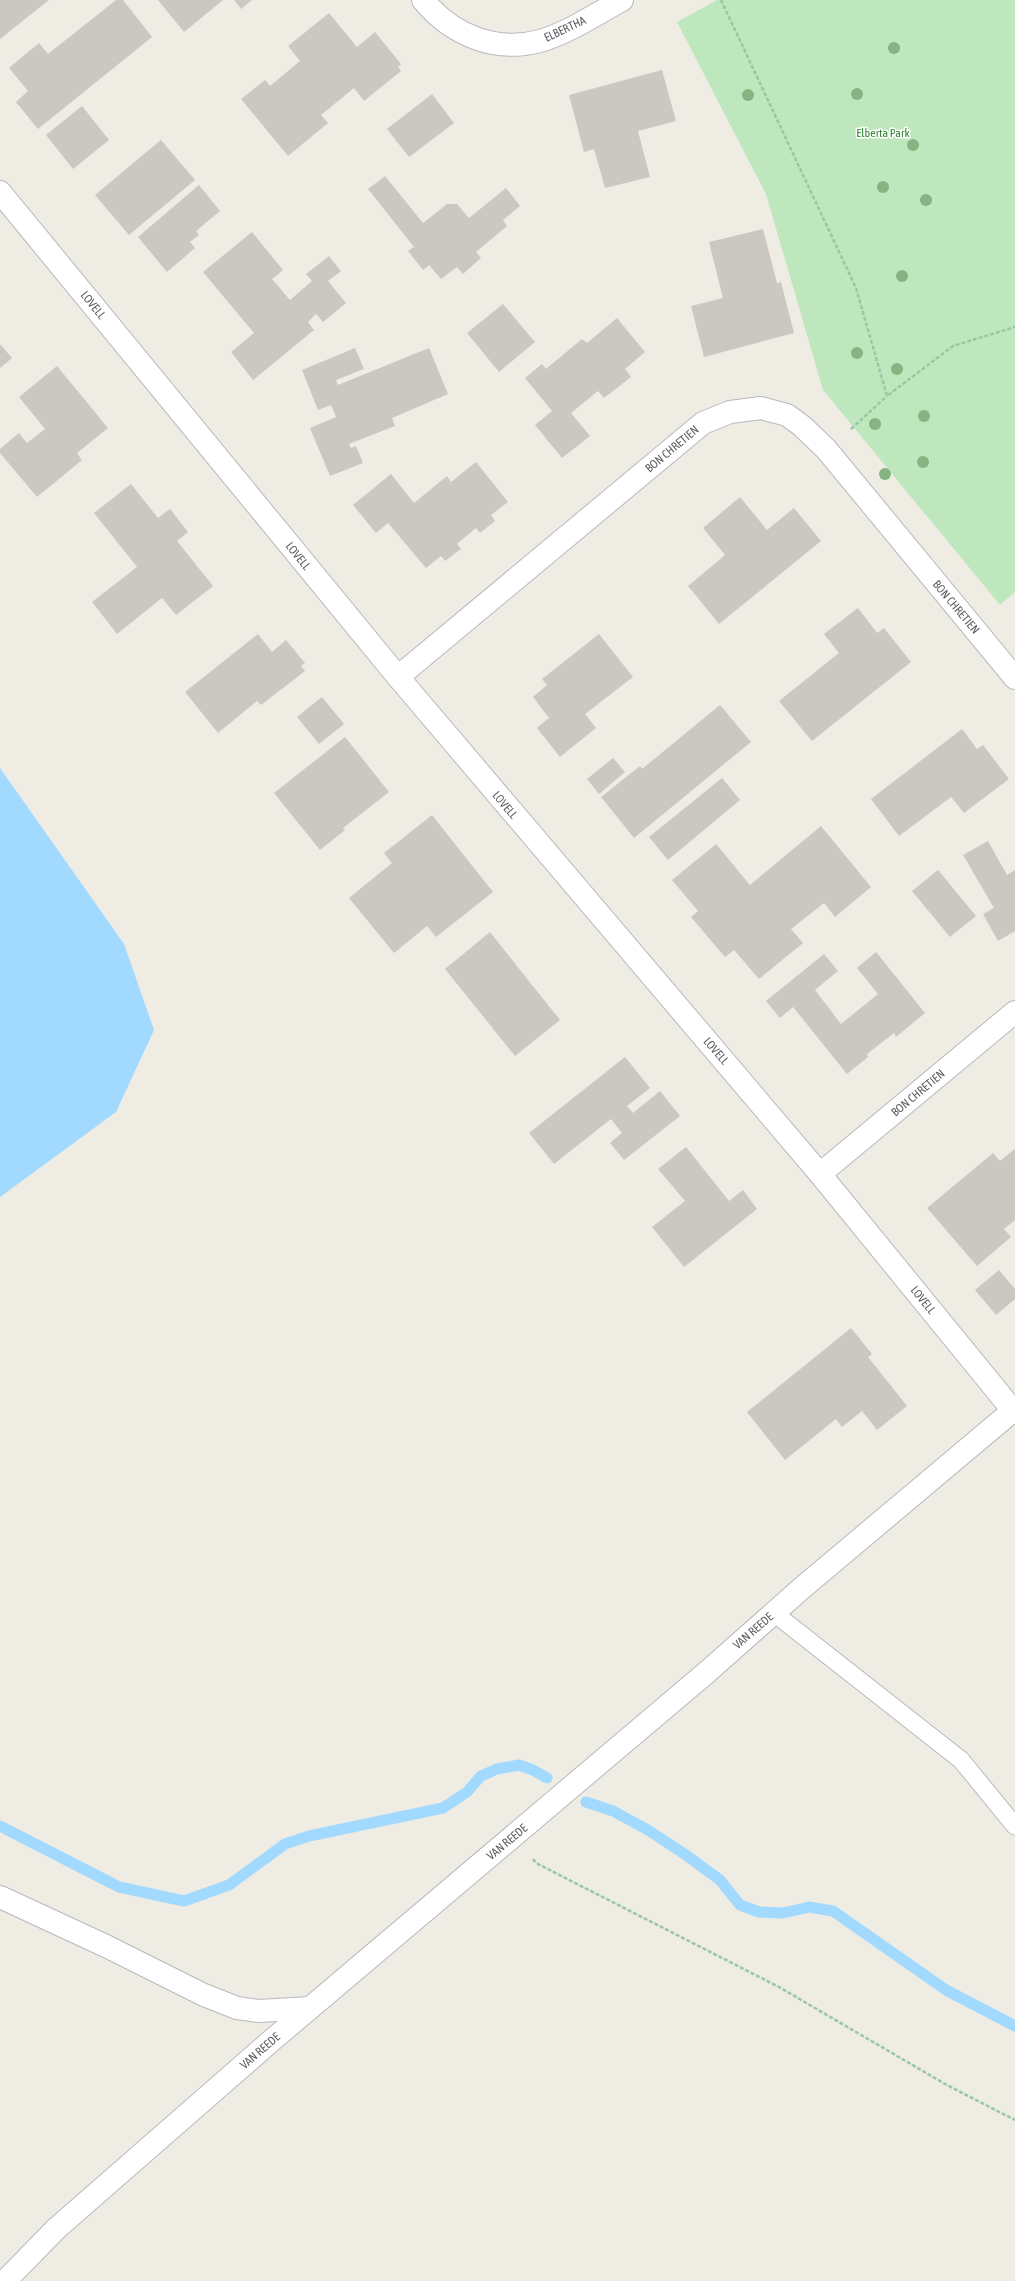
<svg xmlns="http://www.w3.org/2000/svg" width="1015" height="2281" viewBox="0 0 1015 2281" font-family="'Asap Condensed',sans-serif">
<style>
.green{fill:#bfe7be}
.water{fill:#a2d9ff}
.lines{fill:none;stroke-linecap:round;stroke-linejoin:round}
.stream{stroke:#a2d9ff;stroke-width:11}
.building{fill:#cbc8c2}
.service-casing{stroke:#b6b9be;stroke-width:19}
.minor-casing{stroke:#b6b9be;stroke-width:24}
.path{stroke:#97c8a4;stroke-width:2.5;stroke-dasharray:4 2;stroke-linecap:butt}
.service{stroke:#fff;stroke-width:17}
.minor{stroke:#fff;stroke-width:22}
.tree{fill:#86b382}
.labels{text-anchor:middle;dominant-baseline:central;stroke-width:3;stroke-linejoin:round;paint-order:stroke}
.street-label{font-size:12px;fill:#5b5f64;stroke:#fff}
.park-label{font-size:12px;fill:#318533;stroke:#fff}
</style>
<rect width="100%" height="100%" fill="#eeece3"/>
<polygon class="green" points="717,0 1015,0 1015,592 1000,605 823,390 766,194 677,22"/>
<polygon class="water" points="0,768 124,944 154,1030 116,1112 0,1197"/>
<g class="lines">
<g class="stream">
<polyline points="586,1802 613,1811 648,1830 686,1855 720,1880 740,1905 759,1912 783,1913 809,1907 833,1911 946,1990 1015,2026"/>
<polyline points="0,1826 119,1887 184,1901 229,1885 285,1844 309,1836 443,1808 467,1792 481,1776 497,1769 519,1765 533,1770 547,1778"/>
</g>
</g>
<g class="building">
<polygon points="0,0 49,0 0,39"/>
<polygon points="116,0 123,0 152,37 38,129 16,102 28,91 9,68 39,43 48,54"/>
<polygon points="158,0 223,0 184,32"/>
<polygon points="234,0 252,0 241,9"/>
<polygon points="329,13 357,47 375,32 401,64 398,67 401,71 364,101 354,88 321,115 328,123 288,156 241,99 265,80 270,86 300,61 288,46"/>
<polygon points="662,70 676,121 638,131 650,177 605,188 594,149 584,152 569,95"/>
<polygon points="432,94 454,123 409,157 387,129"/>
<polygon points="82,106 109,140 73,169 46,135"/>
<polygon points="161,140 195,180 129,235 95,195"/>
<polygon points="385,176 423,223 447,204 457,204 469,218 506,188 520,206 503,220 507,226 476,252 481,258 463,274 457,267 441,279 429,265 423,270 408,251 414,247 368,189"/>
<polygon points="199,185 220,211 196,231 199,235 190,242 195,248 167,272 138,237"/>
<polygon points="763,229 777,283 781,282 794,333 704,357 691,306 723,298 709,242"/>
<polygon points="252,232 283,270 272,279 290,300 312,281 306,274 329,256 341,271 328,281 346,303 323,322 316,314 308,322 314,330 253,380 231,352 254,333 203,272"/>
<polygon points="503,304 535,342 499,372 467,333"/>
<polygon points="617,318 645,352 625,369 631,377 604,398 598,391 571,413 590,436 562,458 535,425 552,411 525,378 542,364 546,369 582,339 587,343"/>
<polygon points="0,344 12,358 0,368"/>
<polygon points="355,348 364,369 336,380 338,385 429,348 448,394 392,418 395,426 349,444 351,448 356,446 363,463 330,476 310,428 336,417 331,405 318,410 302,370"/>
<polygon points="57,366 108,428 77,453 82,460 37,497 0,453 0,449 19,433 27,443 45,429 19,397"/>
<polygon points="476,462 508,502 491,515 495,521 480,533 476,528 457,544 461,549 445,561 441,556 426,568 388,523 376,533 353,505 391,474 414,503 447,476 451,482"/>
<polygon points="131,484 158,518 170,509 188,532 177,541 213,586 176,615 162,598 117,634 92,602 137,567 94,513"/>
<polygon points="740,497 767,530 794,508 821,541 719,624 688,586 725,555 703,528"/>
<polygon points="858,608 877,633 884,628 911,662 812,741 779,701 839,653 824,634"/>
<polygon points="258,634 272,652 286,640 305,663 301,666 305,671 261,705 257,701 218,733 185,692"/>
<polygon points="599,634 633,677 585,714 596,728 560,757 537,728 549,718 533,697 547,685 542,679"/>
<polygon points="322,697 344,724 319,744 297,717"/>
<polygon points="720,705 751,742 634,838 601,797 640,766 642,769"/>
<polygon points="962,729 977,749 983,745 1009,779 964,813 951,797 899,836 871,799"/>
<polygon points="345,737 389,792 343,828 345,830 320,850 274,793"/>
<polygon points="613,758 625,772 599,794 587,779"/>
<polygon points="722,778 740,800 668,860 649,837"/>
<polygon points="432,815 493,892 436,937 427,926 394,953 349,898 392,863 384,853"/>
<polygon points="821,826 871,887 835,917 824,903 791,929 803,943 759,979 734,950 725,957 691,917 698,911 672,880 716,844 750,885"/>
<polygon points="988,841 1007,875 1015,870 1015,931 998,941 983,914 994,908 963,855"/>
<polygon points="938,870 976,916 950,937 912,891"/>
<polygon points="490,932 560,1020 515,1056 445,969"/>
<polygon points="876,952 925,1013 896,1037 894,1033 867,1054 868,1057 847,1074 793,1007 780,1018 766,1001 824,954 838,971 815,990 841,1024 878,994 857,968"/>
<polygon points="625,1057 650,1088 627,1106 633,1113 660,1091 680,1116 624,1160 610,1143 622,1133 611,1119 554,1164 529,1133"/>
<polygon points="686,1147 729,1201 743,1190 757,1209 684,1267 652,1227 685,1201 658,1169"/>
<polygon points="1015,1149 1015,1220 1004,1229 1011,1237 977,1266 927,1208 993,1153 1000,1161"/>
<polygon points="999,1270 1015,1289 1015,1299 996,1315 975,1290"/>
<polygon points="851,1328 872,1354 868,1357 907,1406 877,1430 862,1411 842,1427 836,1419 785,1460 747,1412"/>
</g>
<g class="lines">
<defs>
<polyline id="service" points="774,1613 961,1760 1015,1826"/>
<g id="minor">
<path d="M423 0C452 35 495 53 540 41 568 33 596 14 622 0"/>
<polyline points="0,192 398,677 820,1174 1015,1413"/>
<polyline points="398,677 703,423 730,412 761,408 787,415 802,426 826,449 1015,678"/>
<polyline points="820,1174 1015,1012"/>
<polyline points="0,1897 108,1947 204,1995 237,2008 259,2011 310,2008"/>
<polyline points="5,2281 57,2228 271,2041 706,1673 802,1588 1015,1409"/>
</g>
</defs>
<use href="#service" class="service-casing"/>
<use href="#minor" class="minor-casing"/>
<g class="path">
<polyline points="721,0 856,288 887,396 953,346 1015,327"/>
<polyline points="851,429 887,396"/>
<polyline points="533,1859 536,1863 779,1987 945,2084 1015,2120"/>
</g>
<use href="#service" class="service"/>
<use href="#minor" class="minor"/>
</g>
<g class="tree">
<circle cx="894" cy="48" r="6"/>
<circle cx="857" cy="94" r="6"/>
<circle cx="748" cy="95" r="6"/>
<circle cx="913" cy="145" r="6"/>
<circle cx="883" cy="187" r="6"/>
<circle cx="926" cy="200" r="6"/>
<circle cx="902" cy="276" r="6"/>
<circle cx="857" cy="353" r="6"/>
<circle cx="897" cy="369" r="6"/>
<circle cx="924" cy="416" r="6"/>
<circle cx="875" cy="424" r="6"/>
<circle cx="923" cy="462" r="6"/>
<circle cx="885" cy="474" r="6"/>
</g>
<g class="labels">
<g class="street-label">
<text transform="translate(565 29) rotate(-25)">ELBERTHA</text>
<text transform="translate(93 305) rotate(51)">LOVELL</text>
<text transform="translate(672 449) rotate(-40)">BON CHRETIEN</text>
<text transform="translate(298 556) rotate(51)">LOVELL</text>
<text transform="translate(956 607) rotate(50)">BON CHRETIEN</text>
<text transform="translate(505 805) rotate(50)">LOVELL</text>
<text transform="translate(716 1051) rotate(49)">LOVELL</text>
<text transform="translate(918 1093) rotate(-40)">BON CHRETIEN</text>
<text transform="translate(923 1300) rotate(51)">LOVELL</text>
<text transform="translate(753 1631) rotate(-41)">VAN REEDE</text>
<text transform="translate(507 1842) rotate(-40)">VAN REEDE</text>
<text transform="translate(260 2051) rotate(-41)">VAN REEDE</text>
</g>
<g class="park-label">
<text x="883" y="133">Elberta Park</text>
</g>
</g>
</svg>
